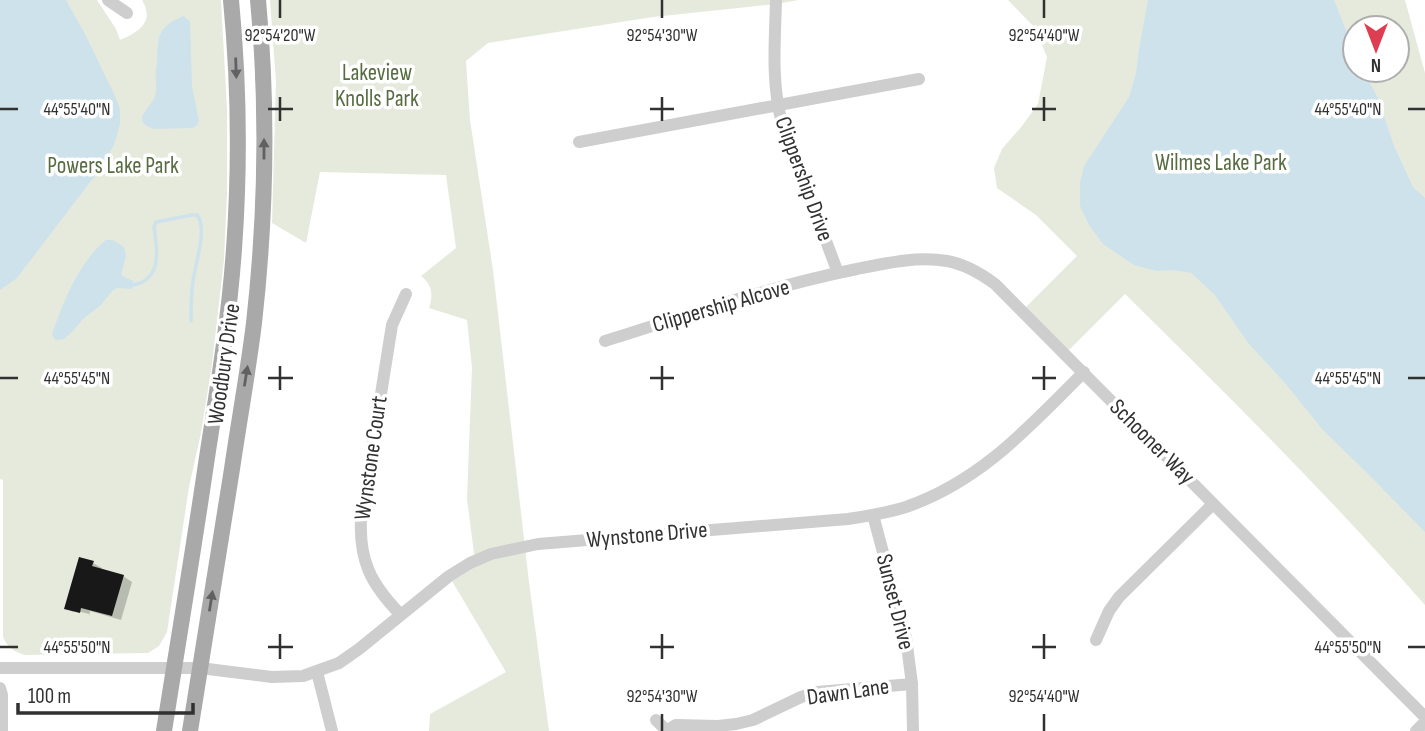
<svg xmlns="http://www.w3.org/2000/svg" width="1425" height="731" viewBox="0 0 1425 731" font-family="'Sofia Sans Condensed',sans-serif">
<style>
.green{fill:#e5eadd;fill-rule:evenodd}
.water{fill:#cee2ec}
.shadow{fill:#0003}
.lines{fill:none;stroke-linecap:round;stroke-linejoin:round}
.stream{stroke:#cee2ec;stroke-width:3.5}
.building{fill:#181818}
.minor{stroke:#cecece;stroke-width:12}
.major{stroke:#a9a9a9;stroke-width:16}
.oneway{fill:#616161}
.ticks{fill:none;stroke:#313131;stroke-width:2.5}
.labels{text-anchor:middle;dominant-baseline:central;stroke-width:7;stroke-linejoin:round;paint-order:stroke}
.park-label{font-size:23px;fill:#576c40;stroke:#fff}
.street-label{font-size:23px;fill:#313131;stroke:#fff}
.ticks-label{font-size:18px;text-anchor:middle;fill:#313131;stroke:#fff;stroke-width:7;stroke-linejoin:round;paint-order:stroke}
</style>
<rect width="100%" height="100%" fill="#fff"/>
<g class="green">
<path d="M0 0H97L116 29 120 40C139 32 155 22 142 0H221L227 110V193L224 260 212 364 201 433 189 487 167 632 159 646 148 653 25 655C14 652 7 647 3 637V480L0 479Z"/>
<path d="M270 0H799L776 4 653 17 488 43 466 61 470 120 493 270 529 582 549 731H429L430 714 506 672 449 576 475 561 467 499 472 368 467 320 429 308C433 296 433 285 421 276L456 248 446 175 320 172 306 243 272 223 276 82Z"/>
<path d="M1008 0H1405L1425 73V605C1330 497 1228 395 1125 294L1065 354 1022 311 1077 256 1036 215 997 188 994 168 1002 149 1022 126 1038 104 1047 57 1035 28ZM1355 28H1397V70H1355Z"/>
</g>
<g class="water">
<polygon points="0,0 66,0 86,36 115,96 120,109 120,124 114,145 97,173 17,278 0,290"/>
<polygon points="1148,0 1334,0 1355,53 1355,70 1363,70 1378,98 1394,146 1413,187 1425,198 1425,532 1369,475 1323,430 1284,382 1249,344 1214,294 1191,273 1173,270 1157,271 1134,265 1103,244 1089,225 1080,206 1080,183 1084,166 1129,97 1136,73 1139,49"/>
<path d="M184 16 190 22 192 86 199 121 197 125 193 128 154 129C149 127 142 125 142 119 141 114 153 103 155 96 157 90 156 86 156 80 155 74 156 68 157 63 158 37 157 26 184 16Z"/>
<path d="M106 240H113L124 247 126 256 121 274 124 277 133 281 134 285 132 289 117 288 112 291 100 306 84 318 71 333 64 339 55 340 52 334C63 303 79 261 106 240Z"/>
</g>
<polygon class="shadow" points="93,563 102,568 101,570 123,576 132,582 121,620 90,611 89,617 89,614 73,610 73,612 66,608"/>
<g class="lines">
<path class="stream" d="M134 285C163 278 157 250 154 227L156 222 192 215H197C208 228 195 265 193 281 191 295 191 308 191 321"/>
</g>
<polygon class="building" points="79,557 94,561 92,566 124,575 112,616 81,608 80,613 64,609"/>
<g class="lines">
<g class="minor">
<polyline points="108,0 127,13"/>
<path d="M776 0C775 41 771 83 782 123L838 273"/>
<polyline points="579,142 919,79"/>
<path d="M605 341C688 315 771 286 857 269 886 263 918 256 947 261 965 264 980 273 995 284L1425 717"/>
<polyline points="873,515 906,638 912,684 913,731"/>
<path d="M400 614C371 584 359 561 361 519L392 325 406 294"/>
<polyline points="1096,640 1109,611 1119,597 1213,504"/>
<path d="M0 668H200L272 677 303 676 339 663 359 649 449 576 470 563 491 554 538 544 848 519C868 516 887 513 906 507 981 481 1029 427 1084 372"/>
<polyline points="317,672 332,731"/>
<polyline points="0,688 2,695 2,731"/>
<polyline points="656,720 666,730"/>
<polyline points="666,731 676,725 718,726 736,724 753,720 801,697 817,692 912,684"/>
<polyline points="1416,731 1425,722"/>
</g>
<g class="major">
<path d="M164 731C178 642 193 553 206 464 217 392 229 321 234 249 240 166 239 83 231 0"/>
<path d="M190 731C204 644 218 557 232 469 239 421 248 372 254 323 266 216 268 107 258 0"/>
</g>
</g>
<defs><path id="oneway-solid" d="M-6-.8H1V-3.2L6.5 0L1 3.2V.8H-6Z" transform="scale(1.75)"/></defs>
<g class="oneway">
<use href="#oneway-solid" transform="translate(236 68) rotate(88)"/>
<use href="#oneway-solid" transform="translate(264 149) rotate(-90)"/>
<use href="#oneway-solid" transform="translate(246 376) rotate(-81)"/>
<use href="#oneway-solid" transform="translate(211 601) rotate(-81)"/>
</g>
<path class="ticks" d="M280 0V18M662 0V18M1044 0V18M280 97V121M662 97V121M1044 97V121M0 109H18M268 109H293M650 109H674M1032 109H1056M1408 109H1425M280 366V390M662 366V390M1044 366V390M0 378H18M268 378H293M650 378H674M1032 378H1056M1408 378H1425M280 634V659M662 634V659M1044 634V659M0 647H18M268 647H293M650 647H674M1032 647H1056M1408 647H1425M662 714V731M1044 714V731"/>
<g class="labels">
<g class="park-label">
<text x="377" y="73">Lakeview<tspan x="377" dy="26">Knolls Park</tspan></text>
<text x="1221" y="163">Wilmes Lake Park</text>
<text x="113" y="166">Powers Lake Park</text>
</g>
<g class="street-label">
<text transform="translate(804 179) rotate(70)">Clippership Drive</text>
<text transform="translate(721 306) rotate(-16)">Clippership Alcove</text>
<text transform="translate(224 364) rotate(-82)">Woodbury Drive</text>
<text transform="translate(1152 442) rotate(45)">Schooner Way</text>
<text transform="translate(371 458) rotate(-82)">Wynstone Court</text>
<text transform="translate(647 535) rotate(-5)">Wynstone Drive</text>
<text transform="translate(895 602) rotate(76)">Sunset Drive</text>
<text transform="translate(848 692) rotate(-8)">Dawn Lane</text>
</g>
</g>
<g class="ticks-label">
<text x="280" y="41">92°54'20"W</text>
<text x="662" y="41">92°54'30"W</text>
<text x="1044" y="41">92°54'40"W</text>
<text x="1348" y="115">44°55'40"N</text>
<text x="77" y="115">44°55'40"N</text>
<text x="1348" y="384">44°55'45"N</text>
<text x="77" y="384">44°55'45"N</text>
<text x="1348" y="653">44°55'50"N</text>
<text x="77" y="653">44°55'50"N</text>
<text x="662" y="702">92°54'30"W</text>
<text x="1044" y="702">92°54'40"W</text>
</g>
<g transform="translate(1376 49) rotate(180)"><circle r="33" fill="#ffffff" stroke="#adadad" stroke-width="2"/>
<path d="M0-5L12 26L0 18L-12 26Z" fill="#de3e52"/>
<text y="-10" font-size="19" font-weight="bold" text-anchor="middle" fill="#313131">N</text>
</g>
<path d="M18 703v10h175v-10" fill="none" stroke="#313131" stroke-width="3.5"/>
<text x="28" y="703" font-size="21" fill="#313131" stroke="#ffffff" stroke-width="5" paint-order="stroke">100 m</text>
</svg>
